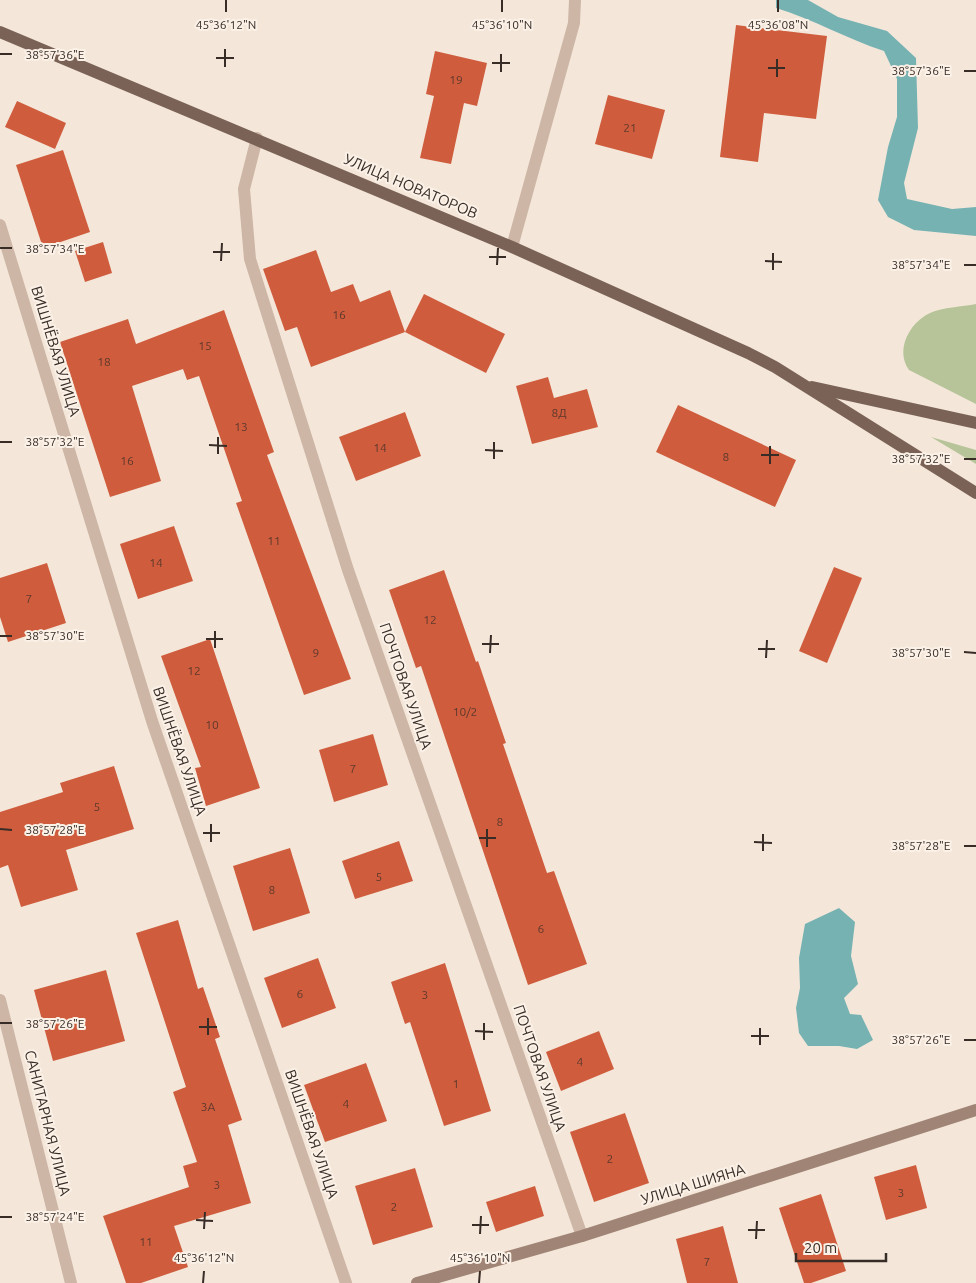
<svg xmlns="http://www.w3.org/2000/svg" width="976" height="1283" viewBox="0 0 976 1283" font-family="Ubuntu,sans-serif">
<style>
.green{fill:#b7c499}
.water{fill:#77b2b3}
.building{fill:#cf5d3d}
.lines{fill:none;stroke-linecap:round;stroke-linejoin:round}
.street{stroke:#cdb6a5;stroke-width:12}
.secondary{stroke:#a08576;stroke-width:12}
.primary{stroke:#7b6257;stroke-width:12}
.ticks{fill:none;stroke:#382c27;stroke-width:2}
.labels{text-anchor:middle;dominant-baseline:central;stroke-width:4;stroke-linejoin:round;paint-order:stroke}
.number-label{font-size:12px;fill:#5e382c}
.street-label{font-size:15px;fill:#382c27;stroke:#fbf1e7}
.ticks-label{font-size:12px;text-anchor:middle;fill:#382c27;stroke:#fbf1e7;stroke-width:4;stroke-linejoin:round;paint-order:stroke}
</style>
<rect width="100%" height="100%" fill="#f4e7da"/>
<g class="green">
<path d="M976 304V404L909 370C895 350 909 323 930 313 943 307 962 307 976 304Z"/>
<polygon points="931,437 976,450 976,464"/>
</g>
<g class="water">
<path d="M776 0H808L838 17 887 31 916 58 918 128 904 183 907 199 952 209 976 207V236L914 230 888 217 878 200 888 147 897 117V79L884 51C847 39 813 19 776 8Z"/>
<polygon points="839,908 855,922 851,956 858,984 844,998 850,1014 861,1015 873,1040 857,1049 839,1046 808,1046 799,1033 796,1008 800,988 799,958 805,924"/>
</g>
<g class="building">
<polygon points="736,25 827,36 816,119 764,113 758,162 720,157"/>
<polygon points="435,51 487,63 477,106 464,103 451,164 420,158 434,96 426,94"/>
<polygon points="608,95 665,110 652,159 595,144"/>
<polygon points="17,101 66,123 55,149 5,127"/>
<polygon points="63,150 90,232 43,248 16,165"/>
<polygon points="103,242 112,273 85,282 75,251"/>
<polygon points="316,250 331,292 353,284 360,302 390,290 405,332 311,367 297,327 285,331 263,269"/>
<polygon points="424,294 505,334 486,373 405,332"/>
<polygon points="224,310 274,452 267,455 351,679 304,695 236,503 242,501 199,376 187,380 183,369 132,386 161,481 110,497 60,342 128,319 136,344"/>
<polygon points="548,377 554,398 587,389 598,427 532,444 516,386"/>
<polygon points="678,405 796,460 775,507 656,452"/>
<polygon points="405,412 421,456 356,481 339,437"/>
<polygon points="174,526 193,581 138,599 120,544"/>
<polygon points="47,563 66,623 8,642 0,617 0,578"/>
<polygon points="834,567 862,578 827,663 799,651"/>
<polygon points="444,570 476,662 478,661 506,743 503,744 547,873 554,871 587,964 528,985 421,666 416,668 389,590"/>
<polygon points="210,639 260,788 206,806 195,768 201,767 161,656"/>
<polygon points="373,734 388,785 334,802 319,750"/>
<polygon points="114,766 134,829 66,850 78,890 21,907 8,865 0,868 0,812 63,792 60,783"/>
<polygon points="399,841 413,881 355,899 342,861"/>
<polygon points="290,848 310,913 253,931 233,866"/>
<polygon points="178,920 198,989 203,987 220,1037 215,1039 242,1120 228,1125 251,1203 174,1226 188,1267 141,1283 126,1283 103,1216 189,1187 183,1166 197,1162 173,1092 186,1087 136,933"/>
<polygon points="318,958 336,1008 282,1028 264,978"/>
<polygon points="445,963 491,1111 444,1126 410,1022 405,1024 391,982"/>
<polygon points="106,970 125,1041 53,1061 34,990"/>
<polygon points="599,1031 614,1069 561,1091 546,1052"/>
<polygon points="366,1063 387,1121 325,1142 304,1085"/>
<polygon points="625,1113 649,1183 594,1202 570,1132"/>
<polygon points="916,1165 927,1208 886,1220 874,1177"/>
<polygon points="415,1168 433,1227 373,1245 355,1186"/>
<polygon points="535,1186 544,1216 496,1232 486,1202"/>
<polygon points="821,1194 846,1271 811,1283 804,1283 779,1208"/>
<polygon points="723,1226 738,1283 687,1283 676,1239"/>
</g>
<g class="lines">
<g class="street">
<polyline points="257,138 244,189 250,259 348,570 582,1236"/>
<polyline points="0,225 152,721 346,1283"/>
<polyline points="512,247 574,23 575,0"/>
<polyline points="0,1000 71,1283"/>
</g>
<polyline class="secondary" points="417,1283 582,1236 976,1110"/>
<g class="primary">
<polyline points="0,32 512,247 748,353 775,367 976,493"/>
<polyline points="812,387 976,423"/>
</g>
</g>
<path class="ticks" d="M226 12V0M502 12V0M778 12V0M0 54H12M216 58H234M492 63H510M225 67V49M768 68H785M964 71H976M501 72V54M777 77V59M0 248H12M213 252H230M489 257H506M221 261 222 243M765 261 782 262M497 265 498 248M964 265H976M773 270V253M0 442H12M209 445 227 446M485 450 503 451M218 454V437M761 455H779M494 459V442M964 459H976M770 464V446M0 636H12M206 639H223M482 644H499M215 648V631M758 649H775M964 652 976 653M490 653 491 635M766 658 767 640M0 829 12 830M203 833H220M479 838H496M211 842V824M754 842 772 843M964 846H976M487 847V829M763 851V834M0 1023H12M199 1027H217M475 1031 493 1032M208 1035V1018M751 1036H769M484 1040V1023M964 1040H976M760 1045V1028M0 1217H12M196 1220 213 1221M472 1225H489M204 1229 205 1212M748 1230H765M480 1234 481 1216M756 1239 757 1221M203 1283 204 1271M479 1283 480 1271"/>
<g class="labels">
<g class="number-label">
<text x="456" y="79">19</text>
<text x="630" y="127">21</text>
<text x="339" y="314">16</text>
<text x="205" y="345">15</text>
<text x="104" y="361">18</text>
<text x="559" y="412">8Д</text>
<text x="241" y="426">13</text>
<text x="380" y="447">14</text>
<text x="726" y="456">8</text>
<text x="127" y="460">16</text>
<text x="274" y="540">11</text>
<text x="156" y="562">14</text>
<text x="29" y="598">7</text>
<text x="430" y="619">12</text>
<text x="316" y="652">9</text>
<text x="194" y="670">12</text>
<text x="465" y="711">10/2</text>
<text x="212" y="724">10</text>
<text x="353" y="768">7</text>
<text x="97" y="806">5</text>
<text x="500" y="821">8</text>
<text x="379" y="876">5</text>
<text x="272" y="889">8</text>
<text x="541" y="928">6</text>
<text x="300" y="993">6</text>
<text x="425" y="994">3</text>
<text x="580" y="1061">4</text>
<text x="456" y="1083">1</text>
<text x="346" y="1103">4</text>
<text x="208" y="1106">3А</text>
<text x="610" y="1158">2</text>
<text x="217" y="1184">3</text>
<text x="901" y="1192">3</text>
<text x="394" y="1206">2</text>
<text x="146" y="1241">11</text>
<text x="707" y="1261">7</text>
</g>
<g class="street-label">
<text transform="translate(411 186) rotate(23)">УЛИЦА НОВАТОРОВ</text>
<text transform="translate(56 351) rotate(73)">ВИШНЁВАЯ УЛИЦА</text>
<text transform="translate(406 686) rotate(71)">ПОЧТОВАЯ УЛИЦА</text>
<text transform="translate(180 751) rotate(71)">ВИШНЁВАЯ УЛИЦА</text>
<text transform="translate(540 1068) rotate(71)">ПОЧТОВАЯ УЛИЦА</text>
<text transform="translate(48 1123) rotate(76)">САНИТАРНАЯ УЛИЦА</text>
<text transform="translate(312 1134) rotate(71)">ВИШНЁВАЯ УЛИЦА</text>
<text transform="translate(693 1184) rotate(-17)">УЛИЦА ШИЯНА</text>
</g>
</g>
<g class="ticks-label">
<text x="226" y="29">45°36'12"N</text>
<text x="502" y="29">45°36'10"N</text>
<text x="778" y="29">45°36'08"N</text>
<text x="55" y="59">38°57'36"E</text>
<text x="921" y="75">38°57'36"E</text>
<text x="55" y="253">38°57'34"E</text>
<text x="921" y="269">38°57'34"E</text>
<text x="55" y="446">38°57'32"E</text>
<text x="921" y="463">38°57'32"E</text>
<text x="55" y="640">38°57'30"E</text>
<text x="921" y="657">38°57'30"E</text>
<text x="55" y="834">38°57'28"E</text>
<text x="921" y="850">38°57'28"E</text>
<text x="55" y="1028">38°57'26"E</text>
<text x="921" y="1044">38°57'26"E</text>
<text x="55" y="1221">38°57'24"E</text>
<text x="204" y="1262">45°36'12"N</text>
<text x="480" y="1262">45°36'10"N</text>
</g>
<path d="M796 1253v8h90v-8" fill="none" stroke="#382c27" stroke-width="2.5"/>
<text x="804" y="1253" font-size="15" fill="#382c27" stroke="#fbf1e7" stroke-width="4" paint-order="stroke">20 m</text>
</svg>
